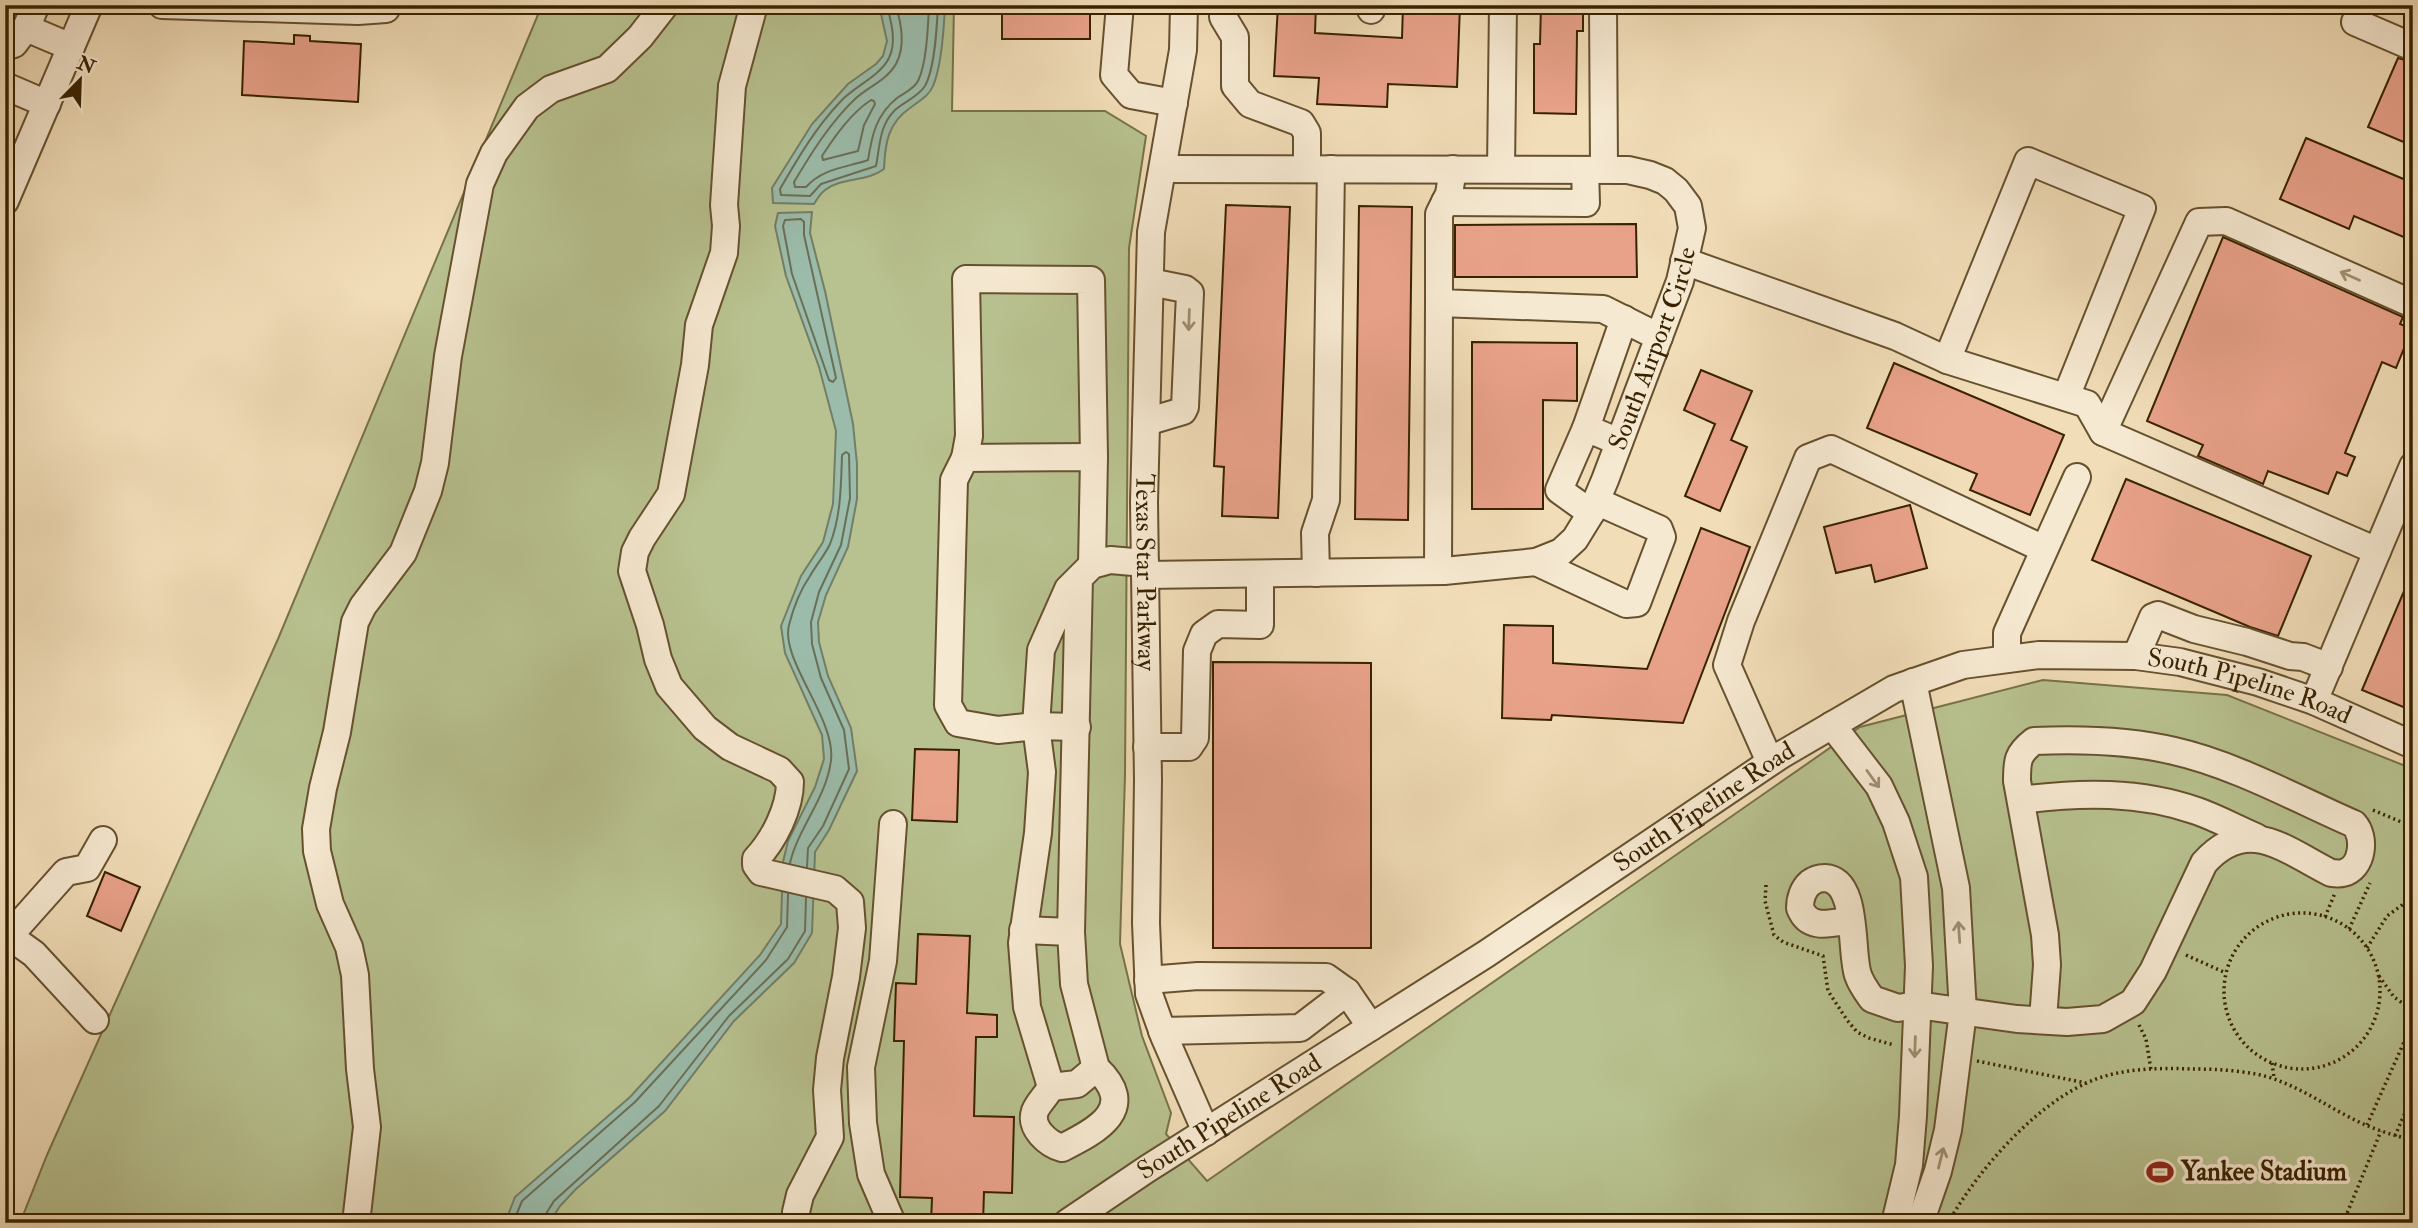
<svg xmlns="http://www.w3.org/2000/svg" width="2418" height="1228" viewBox="0 0 2418 1228" font-family="'IM FELL Double Pica',serif">
<style>
.green{fill:#b8c290;stroke:#787248;stroke-width:2}
.water{fill:#9bbcab;stroke:#737e67;stroke-width:2}
.lines{fill:none;stroke-linecap:round;stroke-linejoin:round}
.shore{stroke:#6a6f56;stroke-width:2}
.building{fill:#e9a28a;stroke:#382200;stroke-width:2}
.minor-casing{stroke:#66512e;stroke-width:30}
.path{stroke:#382200;stroke-width:3.5;stroke-dasharray:2 3.5;stroke-linecap:butt}
.minor{stroke:#f6e9d1;stroke-width:26}
.oneway{stroke:#a08f73}
.labels{text-anchor:middle;dominant-baseline:central;stroke-width:7;stroke-linejoin:round;paint-order:stroke}
.street-label{font-size:26px;fill:#382200;stroke:#f6e9d1}
.poi-label{font-size:26px;font-weight:bold;fill:#382200;stroke:#f6e9d1;text-anchor:start}
</style>
<rect width="100%" height="100%" fill="#f1ddb8"/>
<filter id="stains"><feTurbulence type="fractalNoise" baseFrequency=".00286" numOctaves="4"/><feColorMatrix values="0 0 0 0 .2 0 0 0 0 .09 0 0 0 0 .02 0 0 0 .5 -.17"/></filter>
<radialGradient id="worn" r=".72"><stop offset=".6" stop-color="#630" stop-opacity="0"/><stop offset="1" stop-color="#630" stop-opacity=".3"/></radialGradient>
<polygon class="green" points="542,5 954,5 952,111 1105,111 1146,136 1129,248 1125,775 1120,944 1142,1036 1171,1113 1166,1134 1207,1181 1860,727 2043,680 2227,695 2413,769 2413,1223 20,1223 47,1155 278,639"/>
<g class="water">
<path d="M879 5H945C944 28 942 65 933 86 929 96 919 101 910 108 888 123 885 143 884 169 867 182 842 177 825 190 821 193 817 199 814 204L773 203 772 188 812 124 848 84 876 64 883 56 887 41Z"/>
<polygon points="812,212 810,233 825,291 853,424 857,464 857,499 848,547 826,595 818,622 819,642 828,676 851,728 857,771 829,830 815,852 812,933 794,963 734,1021 665,1111 576,1189 560,1206 549,1223 505,1223 515,1197 630,1097 760,955 781,924 783,862 788,841 815,787 824,759 822,735 785,653 781,626 801,576 823,542 833,504 836,431 819,367 786,276 775,226 778,213"/>
</g>
<g class="lines">
<g class="shore">
<path d="M887 5C891 22 897 41 889 58 880 76 855 86 841 101 816 127 798 158 780 189L781 195 810 196 821 184 876 166C880 146 879 126 895 110 905 101 918 97 925 86 935 68 937 26 938 5"/>
<path d="M896 5C901 24 906 45 896 64 887 80 868 87 855 99 830 123 812 152 794 182L795 187H806C823 168 845 168 868 160 872 135 876 115 897 98 904 93 914 89 918 81 927 63 928 25 929 5"/>
<path d="M871 100 874 101 875 104 864 125 858 151 823 160 822 156C835 136 851 113 871 100Z"/>
<polygon points="801,219 804,222 804,235 836,378 833,382 829,380 792,274 783,226 785,220"/>
<path d="M790 863C798 828 827 797 831 760 836 719 780 660 789 625 793 609 801 589 810 576 816 565 825 555 830 544 841 516 841 485 842 455L846 452 849 454 850 498 841 545 819 592 811 622 812 644 821 678 844 730 849 769 823 826 808 848 807 867"/>
<polyline points="513,1223 522,1201 635,1102 766,960 787,927 788,894"/>
<polyline points="543,1223 544,1217 554,1201 659,1106 729,1016 788,959 805,931 806,898"/>
</g>
</g>
<g class="building">
<rect x="1002" y="5" width="88" height="34"/>
<polygon points="1278,5 1316,5 1315,33 1402,38 1403,5 1460,5 1457,87 1388,84 1387,107 1317,104 1319,78 1274,76"/>
<polygon points="1541,5 1583,5 1583,31 1577,31 1576,114 1534,113 1534,44 1540,44"/>
<polygon points="294,35 310,36 310,41 361,44 358,102 242,95 244,41 294,44"/>
<polygon points="2398,58 2413,62 2413,146 2368,127"/>
<polygon points="2306,138 2413,183 2413,241 2354,216 2349,229 2280,199"/>
<polygon points="1226,205 1290,207 1278,518 1222,516 1224,467 1214,466"/>
<polygon points="1359,206 1412,207 1408,520 1355,519"/>
<polygon points="1636,224 1637,277 1455,277 1455,225"/>
<polygon points="2223,237 2403,317 2400,324 2412,329 2396,368 2382,362 2345,453 2355,457 2347,476 2337,472 2328,494 2268,471 2263,484 2198,456 2203,445 2147,421"/>
<polygon points="1472,342 1577,343 1577,401 1543,400 1543,509 1472,509"/>
<polygon points="1894,363 2064,435 2030,515 1970,490 1977,474 1867,428"/>
<polygon points="1701,370 1752,391 1731,440 1747,447 1720,511 1685,496 1715,424 1684,410"/>
<polygon points="2126,479 2311,556 2278,636 2250,627 2092,560"/>
<polygon points="1910,505 1927,568 1875,582 1871,565 1836,573 1824,527"/>
<polygon points="1701,528 1750,547 1683,723 1552,715 1551,720 1502,718 1504,625 1553,626 1553,663 1647,669"/>
<polygon points="2413,570 2413,711 2362,690"/>
<polygon points="1213,662 1371,663 1371,948 1213,948"/>
<polygon points="915,749 959,750 957,822 912,820"/>
<polygon points="105,872 140,887 121,931 87,916"/>
<polygon points="918,934 970,936 967,1013 997,1015 997,1037 976,1037 974,1116 1014,1117 1012,1193 984,1192 983,1223 931,1223 932,1198 900,1197 904,1041 894,1041 896,983 916,984"/>
</g>
<g class="lines">
<defs>
<g id="minor">
<polyline points="36,5 26,28 71,47"/>
<polyline points="162,5 358,11 386,9 387,5"/>
<path d="M754 5 732 86 724 205 726 226 724 253 699 325 695 365 671 494 642 538 635 552 632 571 650 625 658 659 669 686 705 728 730 747 779 770 790 782C790 808 774 840 756 859V865L761 872 835 889 850 902 852 928 846 977 830 1058 827 1090 830 1137 800 1195 796 1212 798 1223"/>
<polyline points="1120,5 1114,75 1131,95 1174,103"/>
<path id="s1" d="M1184 5 1183 50 1151 232 1144 502 1148 780 1146 923 1149 994 1164 1036 1206 1132"/>
<polyline points="1223,5 1223,17 1235,37 1235,86 1250,104 1301,123 1307,133 1307,169"/>
<polyline points="1371,5 1371,10"/>
<polyline points="1603,5 1604,169"/>
<polyline points="2363,5 2355,22 2413,47"/>
<polyline points="5,47 14,44 26,28"/>
<polyline points="5,86 47,104"/>
<polyline points="1453,169 1449,194 1439,214 1439,303 1603,309 1659,337"/>
<polyline points="1501,169 1503,5"/>
<polyline points="5,201 89,5"/>
<polyline points="1445,202 1586,203 1585,170"/>
<polyline points="1684,261 1895,336 1947,360 2087,404 2103,432 2377,551"/>
<polyline points="1947,360 2028,161 2142,208 2066,397"/>
<polyline points="1146,422 1183,411 1185,407 1190,293 1185,289 1150,282"/>
<polyline points="1586,428 1559,490 1591,513"/>
<polyline points="2103,432 2199,222 2226,221 2413,304"/>
<polyline points="1619,442 1586,428 1624,319"/>
<polyline points="965,458 969,436 966,279 1091,280 1094,457"/>
<polyline points="1536,562 1626,604 1637,603 1662,537 1659,529 1596,501"/>
<polyline points="1438,571 1439,303"/>
<polyline points="1316,573 1315,533 1326,500 1331,169"/>
<path id="s2" d="M1145 575 1444 571 1536 562 1561 552 1575 539 1591 513 1605 480 1680 281 1692 228 1688 206 1676 190 1665 181 1650 175 1628 170 1163 169"/>
<path d="M1079 578 1071 932 1074 984 1096 1068C1139 1108 1098 1130 1062 1148 1048 1144 1029 1128 1035 1111 1038 1103 1047 1095 1051 1087L1027 1007 1022 943 1038 833 1042 772 1036 726 1041 650 1068 589 1092 565 1110 560 1145 563"/>
<polyline points="2136,656 2153,617 2158,615 2194,629 2247,642 2290,656 2303,657 2329,667"/>
<polyline points="2007,659 2007,633 2077,477"/>
<polyline points="1913,682 1956,888 1963,1012 1948,1130 1938,1171 1920,1223"/>
<polyline points="2314,701 2413,466"/>
<polyline points="1832,725 1879,786 1896,822 1914,877 1919,966 1913,1116 1909,1165 1895,1223"/>
<polyline points="1077,727 1036,726 998,730 958,723 948,705 954,480 965,458 1094,457 1092,565"/>
<polyline points="1147,747 1189,747 1195,738 1197,651 1204,634 1218,624 1260,625 1260,574"/>
<polyline points="1770,762 1727,665 1741,621 1808,458 1831,449 2044,549"/>
<path d="M2021 800C2080 792 2140 791 2197 811 2217 818 2237 829 2256 837"/>
<path d="M1851 920C1831 923 1809 931 1800 908 1800 899 1803 889 1810 883 1815 879 1820 878 1825 878 1859 880 1850 952 1858 975 1861 984 1867 992 1872 999L1898 1008 1917 1005 2017 1019 2067 1022 2103 1019 2133 1002 2153 971 2204 863C2247 815 2284 849 2331 873 2335 873 2339 874 2343 873 2363 868 2366 837 2354 824 2299 800 2233 764 2174 751 2128 740 2081 739 2034 741 2017 754 2017 761 2017 781L2045 935 2047 965 2043 1020"/>
<polyline points="1023,930 1071,932"/>
<polyline points="5,933 34,954 95,1020"/>
<polyline points="9,936 66,872 87,868 103,840"/>
<polyline points="1148,980 1198,976 1326,977 1347,992 1371,1027"/>
<polyline points="1162,1031 1300,1028 1347,992"/>
<polyline points="1051,1087 1077,1084 1096,1068"/>
<polyline points="356,1223 367,1127 360,1069 355,975 349,947 330,904 317,851 316,829 323,788 337,732 355,622 363,606 403,553 428,491 435,463 448,356 480,184 494,153 527,107 551,89 607,69 640,37 665,5"/>
<polyline points="892,1223 871,1174 863,1123 861,1067 883,961 893,824"/>
<path id="s3" d="M1067 1223 1147 1169 1486 954 1781 755 1894 689 1963 665 2039 655 2136 656 2180 662 2258 682 2314 701 2413 745"/>
</g>
</defs>
<use href="#minor" class="minor-casing"/>
<g class="path">
<polyline points="2373,810 2413,827"/>
<polyline points="2413,860 2408,873 2413,890"/>
<polyline points="1766,885 1765,901 1774,935 1783,942 1823,956 1828,991 1847,1020 1857,1032 1869,1038 1894,1045"/>
<circle cx="2302" cy="991" r="78"/>
<polyline points="2325,917 2335,893"/>
<polyline points="2349,929 2370,883"/>
<polyline points="2367,948 2387,916 2413,897"/>
<polyline points="2186,955 2226,973"/>
<polyline points="2379,976 2394,997 2413,1011"/>
<polyline points="2139,1025 2146,1039 2151,1070"/>
<polyline points="1977,1061 2086,1083"/>
<polyline points="2272,1063 2274,1078"/>
<polyline points="2367,1125 2413,1022"/>
<polyline points="2395,1136 2413,1094"/>
<path d="M1948 1223C1979 1168 2045 1091 2109 1075 2136 1068 2166 1068 2193 1069 2218 1069 2255 1071 2277 1080 2304 1090 2327 1106 2353 1119 2372 1129 2392 1135 2413 1140"/>
<polyline points="2343,1223 2381,1131"/>
</g>
<use href="#minor" class="minor"/>
</g>
<defs><path id="oneway-shaft" d="M-6 0H5M1.5-3L5.5 0L1.5 3" fill="none" stroke-width="1.6" stroke-linecap="round" stroke-linejoin="round" transform="scale(1.75)"/></defs>
<g class="oneway">
<use href="#oneway-shaft" transform="translate(2350 276) rotate(-156)"/>
<use href="#oneway-shaft" transform="translate(1189 320) rotate(92)"/>
<use href="#oneway-shaft" transform="translate(1873 779) rotate(54)"/>
<use href="#oneway-shaft" transform="translate(1959 932) rotate(-94)"/>
<use href="#oneway-shaft" transform="translate(1915 1047) rotate(92)"/>
<use href="#oneway-shaft" transform="translate(1941 1158) rotate(-76)"/>
</g>
<defs>
<symbol id="stadium-bare" viewBox="-9 -9 18 18"><path d="M0-5a6.5 5 0 1 0 0 10a6.5 5 0 1 0 0-10ZM-3.5-1.8h7v3.6h-7Z" fill="#8f2418" stroke="#f6e9d1" stroke-width="2.5" paint-order="stroke"/></symbol>
</defs>
<g fill-rule="evenodd">
<use href="#stadium-bare" x="2141" y="1153" width="38" height="38"/>
</g>
<g class="labels">
<g class="street-label">
<text stroke="none"><textPath href="#s2" startOffset="644">South Airport Circle</textPath></text>
<text stroke="none"><textPath href="#s1" startOffset="570">Texas Star Parkway</textPath></text>
<text stroke="none"><textPath href="#s3" startOffset="1349">South Pipeline Road</textPath></text>
<text stroke="none"><textPath href="#s3" startOffset="761">South Pipeline Road</textPath></text>
<text stroke="none"><textPath href="#s3" startOffset="194">South Pipeline Road</textPath></text>
</g>
<g class="poi-label">
<text x="2181" y="1172">Yankee Stadium</text>
</g>
</g>
<rect width="2418" height="1228" fill="none" stroke="#f1ddb8" stroke-width="28"/>
<rect x="7" y="7" width="2404" height="1214" fill="none" stroke="#382200" stroke-width="3.5"/>
<rect x="14" y="14" width="2390" height="1200" fill="none" stroke="#382200" stroke-width="2"/>
<g transform="translate(80 80) rotate(23)" stroke="#f6e9d1" stroke-width="5" paint-order="stroke">
<path d="M0-5L12 26L0 18L-12 26Z" fill="#382200"/>
<text y="-10" font-size="19" font-weight="bold" text-anchor="middle" fill="#382200">N</text>
</g>
<rect width="100%" height="100%" filter="url(#stains)"/>
<rect width="100%" height="100%" fill="url(#worn)"/>
</svg>
